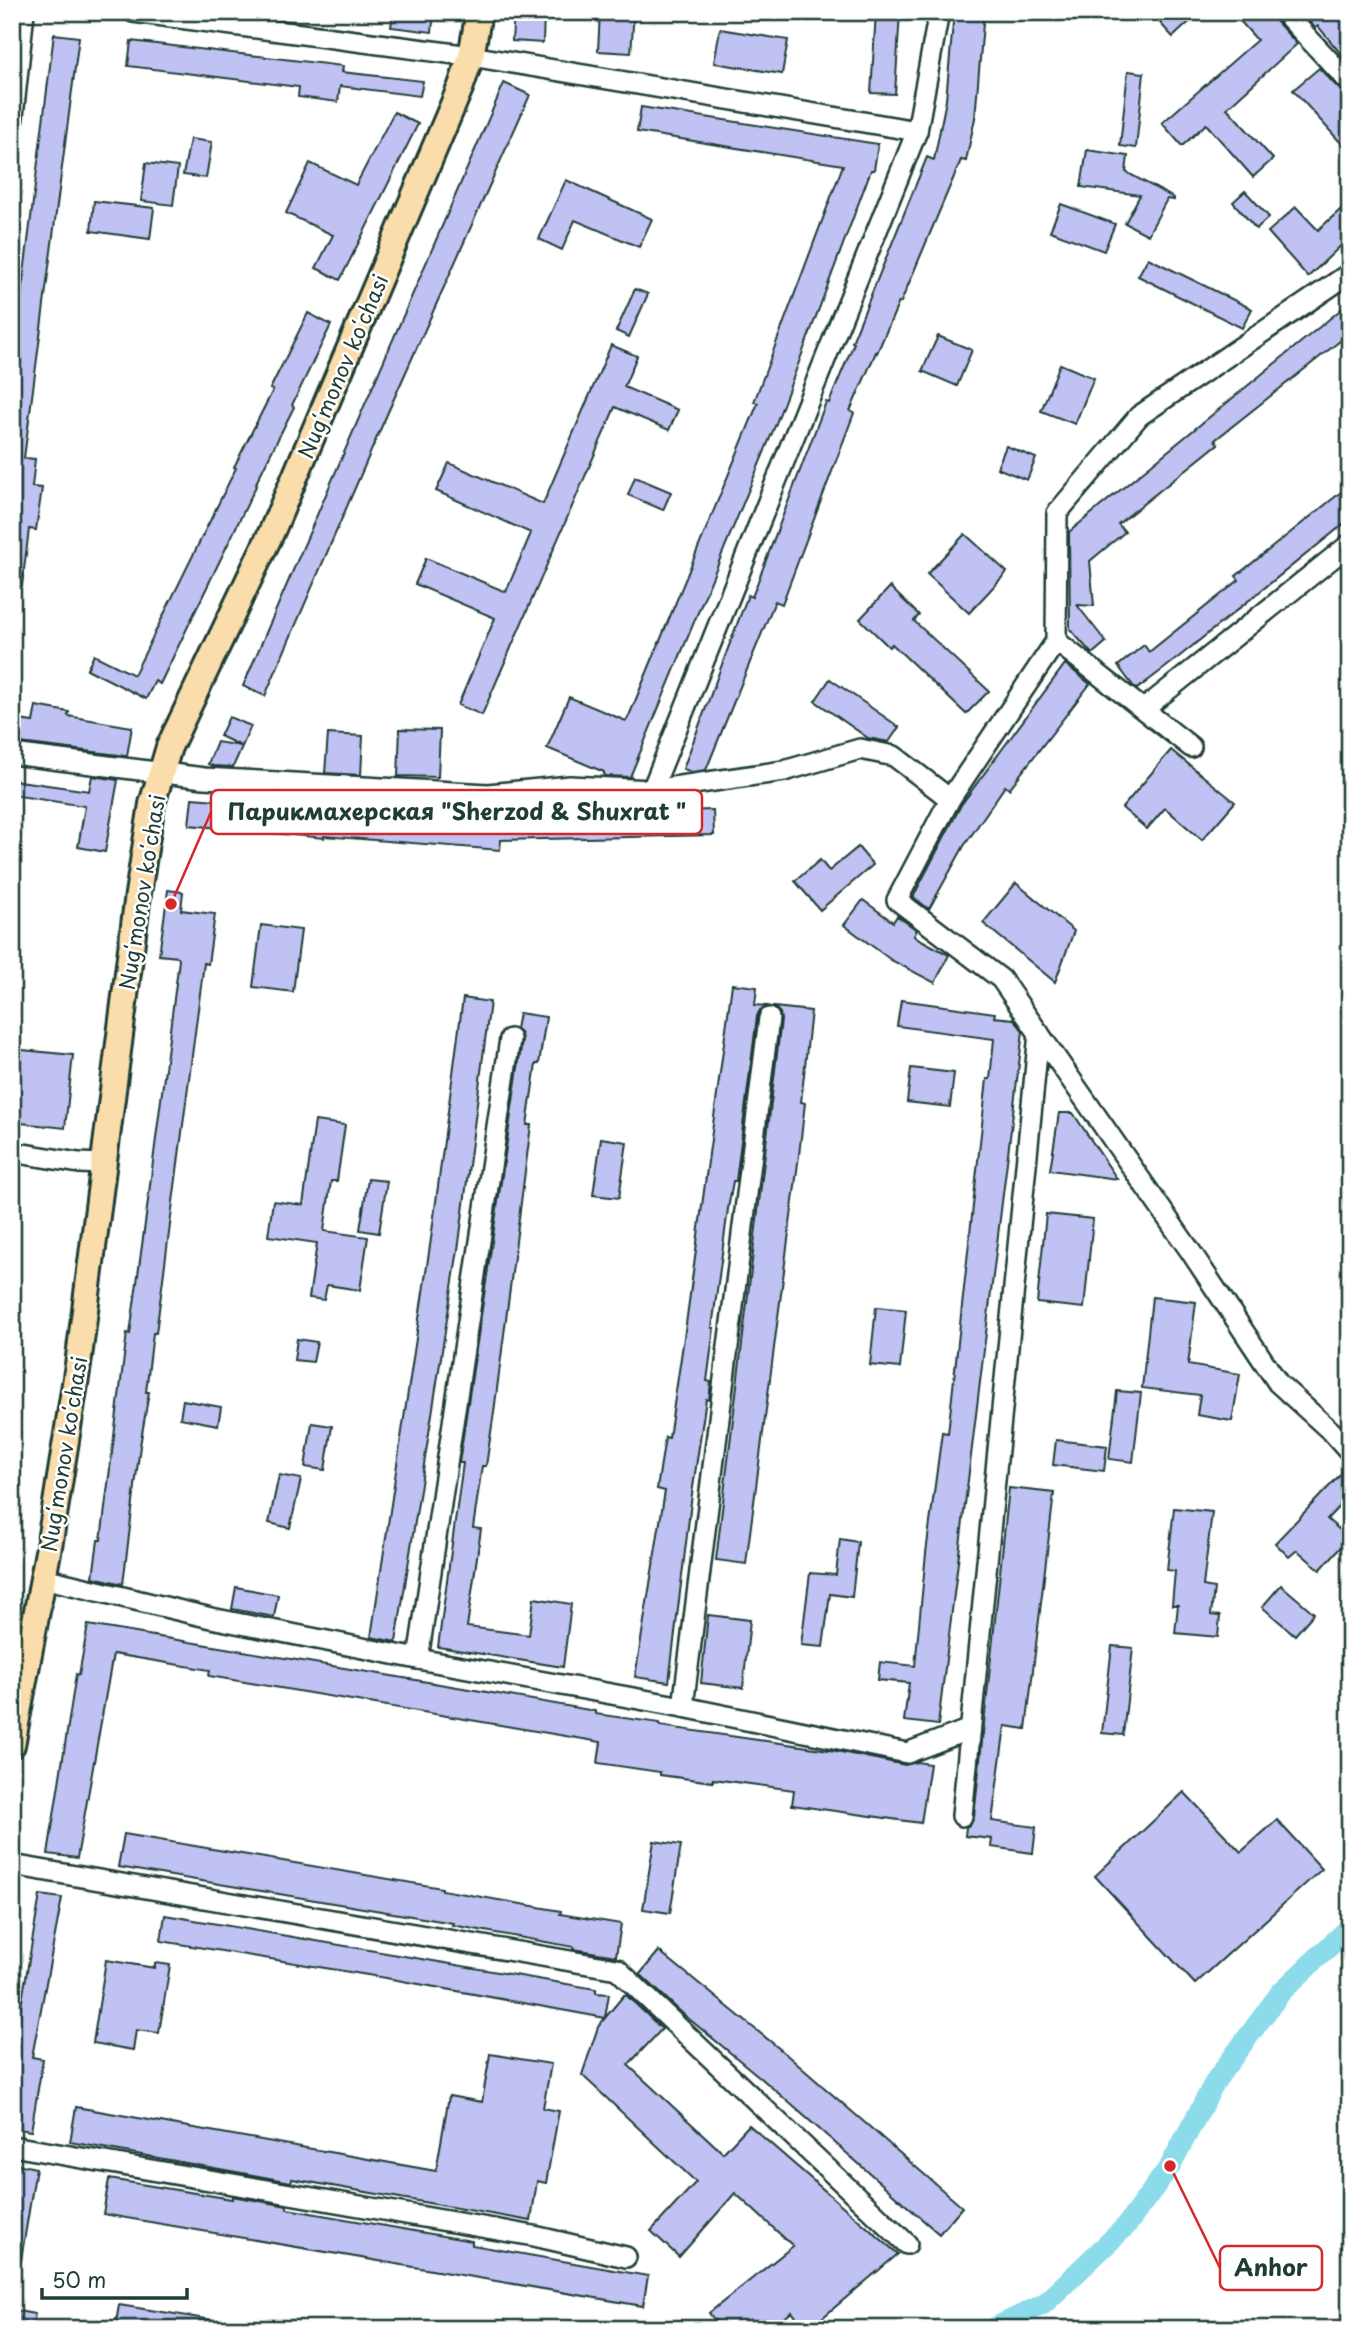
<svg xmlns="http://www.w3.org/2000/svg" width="1362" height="2341" viewBox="0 0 1362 2341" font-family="'Playpen Sans',sans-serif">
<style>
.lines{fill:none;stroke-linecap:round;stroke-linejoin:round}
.canal{stroke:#8cdbea;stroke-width:21}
.building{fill:#c0c2f4;stroke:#1f3d34;stroke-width:2}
.minor-casing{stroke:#1f3d34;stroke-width:24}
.major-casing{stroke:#1f3d34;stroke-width:30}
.minor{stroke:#fff;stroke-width:19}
.major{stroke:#fbddab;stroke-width:24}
.labels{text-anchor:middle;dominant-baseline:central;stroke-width:5;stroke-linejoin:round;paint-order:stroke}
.street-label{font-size:21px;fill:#1f3d34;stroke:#fff}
.leader{fill:none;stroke:#d62828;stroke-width:2.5}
.callout-dot{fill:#d62828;stroke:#fff;stroke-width:2.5}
.callout{fill:#fff;stroke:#d62828;stroke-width:2.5}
.callout-label{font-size:23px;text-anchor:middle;font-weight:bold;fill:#1f3d34}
</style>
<rect width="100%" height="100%" fill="#fff"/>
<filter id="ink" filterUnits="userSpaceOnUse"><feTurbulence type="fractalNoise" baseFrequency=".0143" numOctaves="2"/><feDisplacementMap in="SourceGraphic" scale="14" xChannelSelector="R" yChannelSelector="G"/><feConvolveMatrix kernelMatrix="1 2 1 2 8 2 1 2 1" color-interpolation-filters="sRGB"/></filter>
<g filter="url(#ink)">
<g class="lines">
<polyline class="canal" points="992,2329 1044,2304 1126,2226 1170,2166 1216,2080 1281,1992 1350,1927"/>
</g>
<g class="building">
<polygon points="393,12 434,12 432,32 391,27"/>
<polygon points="514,12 544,12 543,43 512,41"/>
<polygon points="600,12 634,12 631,53 598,51"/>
<polygon points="876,12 900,12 895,94 871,93"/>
<polygon points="954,12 984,12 975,118 966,161 961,160 901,302 899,302 877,353 876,352 850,411 854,413 782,604 775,601 706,770 692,772 683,769 748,595 752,597 826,402 829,403 854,343 852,342 927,157 934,160 946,100"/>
<polygon points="1171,12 1200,12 1173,37 1160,23"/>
<polygon points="1232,12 1272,12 1275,20 1297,44 1227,108 1273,159 1253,177 1206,124 1182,146 1162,123 1257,40"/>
<polygon points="1301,12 1342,12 1350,21 1350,65 1318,26 1315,28"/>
<polygon points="720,29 788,40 782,74 714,63"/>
<polygon points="54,34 79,37 24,458 35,459 32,487 42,488 36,530 29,529 22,586 12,586 12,369"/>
<polygon points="131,41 343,66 342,72 423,81 420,96 340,86 338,102 298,97 299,87 128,66"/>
<polygon points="1319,68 1341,91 1350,95 1350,153 1293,90"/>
<polygon points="1128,71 1144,73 1136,148 1120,146"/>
<polygon points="504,83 530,95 384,421 265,696 243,686"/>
<polygon points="641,107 878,144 874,170 871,170 775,426 630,777 606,776 604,774 604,772 547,748 569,697 626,721 629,716 758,403 754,402 843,165 637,132"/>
<polygon points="394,112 418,124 340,280 316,268 333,235 286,213 310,163 356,185"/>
<polygon points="190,139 212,142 206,178 183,175"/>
<polygon points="1087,150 1128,156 1126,172 1174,198 1174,200 1167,199 1148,235 1125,223 1140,195 1081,187"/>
<polygon points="146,163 178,167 173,205 141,201"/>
<polygon points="566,180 652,219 639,247 575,220 562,250 539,239"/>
<polygon points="1245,191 1269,217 1256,229 1233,202"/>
<polygon points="94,201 154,208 150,239 91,231"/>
<polygon points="1350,201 1350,237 1308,277 1268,232 1296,207 1318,230"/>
<polygon points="1061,204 1115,224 1104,251 1050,231"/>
<polygon points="1148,258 1252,309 1242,328 1138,276"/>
<polygon points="635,289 648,294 629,337 616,331"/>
<polygon points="1350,302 1350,333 1215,440 1218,444 1118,524 1125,532 1090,561 1094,606 1077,605 1106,642 1092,654 1070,629 1069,532"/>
<polygon points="308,313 331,325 292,405 294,407 256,483 257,484 160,684 155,681 146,699 87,669 94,655 134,675 236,468 234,467 273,390 270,389"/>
<polygon points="938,336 972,350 957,386 922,371"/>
<polygon points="611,345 637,356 624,387 678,410 669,430 615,407 482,715 458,705 495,618 415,584 426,558 506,592 531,533 436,491 449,463 543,504"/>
<polygon points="1060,364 1094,378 1075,424 1041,411"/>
<polygon points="1006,446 1036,458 1027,480 997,468"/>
<polygon points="635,477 671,492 663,510 628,495"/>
<polygon points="1350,485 1350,519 1170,664 1137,689 1134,687 1118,666 1144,645 1149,652 1239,580 1236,576"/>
<polygon points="965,534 1007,572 969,613 927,574"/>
<polygon points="890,587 919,615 914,621 989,691 966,714 892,644 889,647 860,619"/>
<polygon points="1065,664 1090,684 1009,789 1005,786 964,846 929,909 913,897 961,805"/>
<polygon points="830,679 899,727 889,742 868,738 815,701"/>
<polygon points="36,706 69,712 68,716 132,727 127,756 12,742 12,719 33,722"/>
<polygon points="229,717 251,726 233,767 213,766 208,764 217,742 241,746 220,736"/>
<polygon points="400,729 440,730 438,777 398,776"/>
<polygon points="328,734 363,736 361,775 325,773"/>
<polygon points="1171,750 1235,802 1202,840 1165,808 1147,829 1122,808"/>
<polygon points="92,776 118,780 105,852 78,847 85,806 12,795 12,780 89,791"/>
<polygon points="324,797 360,799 360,807 523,820 523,815 713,810 714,835 501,840 500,850 324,836 324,838 189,825 192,798 320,808 321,804 324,804"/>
<polygon points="858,847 873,865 820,910 795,881 820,860 829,871"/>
<polygon points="1016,883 1074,931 1055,982 983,923"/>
<polygon points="168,890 183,892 181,910 215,914 208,964 204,963 156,1333 153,1333 146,1392 149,1392 140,1446 123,1584 93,1577 98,1540 101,1540 127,1333 130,1334 146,1216 179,960 178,957 159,955"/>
<polygon points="863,900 893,922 897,916 917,930 914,936 949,955 935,983 891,960 844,925"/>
<polygon points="261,925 301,930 293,992 253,987"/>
<polygon points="732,984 757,987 755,1005 767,1006 760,1010 757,1016 736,1181 733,1181 728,1209 712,1328 714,1328 707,1381 711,1382 709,1400 706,1399 692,1494 669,1682 635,1677 665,1491 657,1489 665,1437 669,1438 686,1324"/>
<polygon points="463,998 490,1002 459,1243 396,1642 371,1637 431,1239"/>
<polygon points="901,1000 995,1013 994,1017 1014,1019 1023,1031 938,1725 904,1721 909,1683 878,1680 880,1662 915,1666 926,1553 942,1432 948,1433 987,1079 990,1079 994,1039 897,1026"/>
<polygon points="774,1007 811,1011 801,1102 805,1103 799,1155 746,1564 716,1560 781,1020 780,1013"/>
<polygon points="519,1013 546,1017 539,1064 536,1064 527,1125 531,1125 494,1412 486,1466 482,1466 473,1528 481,1529 467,1627 529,1635 534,1598 571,1604 563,1667 438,1647 463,1463 459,1463 522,1041 521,1034 516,1029"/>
<polygon points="12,1049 73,1055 65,1128 12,1122"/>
<polygon points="911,1068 954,1073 950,1107 907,1102"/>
<polygon points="1059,1113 1073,1113 1117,1179 1050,1170"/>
<polygon points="315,1121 345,1125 337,1181 331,1181 324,1231 368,1237 360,1290 327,1285 324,1300 309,1298 317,1243 268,1236 273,1201 303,1205"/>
<polygon points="601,1138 627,1142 619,1198 593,1195"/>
<polygon points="368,1179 387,1181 379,1233 360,1230"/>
<polygon points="1046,1214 1093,1219 1084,1308 1037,1303"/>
<polygon points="1152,1297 1196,1302 1188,1365 1240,1374 1232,1421 1197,1415 1200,1395 1142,1388"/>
<polygon points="876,1307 906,1310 900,1368 870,1365"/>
<polygon points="297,1339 317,1342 313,1362 294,1360"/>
<polygon points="1117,1391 1141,1393 1133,1462 1109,1459"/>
<polygon points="183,1400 221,1407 218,1425 180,1418"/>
<polygon points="312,1423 332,1426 325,1470 305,1467"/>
<polygon points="1056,1440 1107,1446 1104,1471 1053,1465"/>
<polygon points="1341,1474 1350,1482 1350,1495 1327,1519 1349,1538 1320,1570 1297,1550 1289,1557 1275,1543"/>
<polygon points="279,1475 301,1479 290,1528 269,1523"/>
<polygon points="1009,1488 1054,1493 1026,1729 1005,1726 992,1821 1036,1827 1033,1853 991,1847 992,1839 965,1836 966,1827 971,1824 974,1817"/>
<polygon points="1174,1508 1212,1512 1203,1586 1214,1588 1211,1615 1220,1616 1218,1637 1175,1633 1178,1605 1172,1605 1175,1571 1167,1570"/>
<polygon points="840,1539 858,1542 852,1597 830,1594 823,1647 801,1645 810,1573 836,1575"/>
<polygon points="1281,1585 1314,1613 1295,1635 1262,1607"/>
<polygon points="236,1587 278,1595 274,1617 232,1609"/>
<polygon points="708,1615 750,1620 743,1688 701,1683"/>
<polygon points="88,1625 481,1691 595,1711 595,1714 660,1723 660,1726 836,1751 905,1765 917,1762 930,1764 921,1823 792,1805 794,1790 713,1779 713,1782 660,1775 660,1772 598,1763 601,1742 209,1676 210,1670 113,1654 77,1858 48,1854 76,1674 79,1675"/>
<polygon points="1112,1646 1133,1648 1123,1735 1102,1733"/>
<polygon points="1184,1792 1241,1852 1277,1820 1322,1869 1195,1984 1095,1876"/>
<polygon points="124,1834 442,1888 442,1890 561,1911 560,1914 621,1924 616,1956 573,1949 574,1947 452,1925 453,1923 118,1867"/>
<polygon points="654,1841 681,1845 670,1913 643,1909"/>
<polygon points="40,1895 62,1898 32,2057 43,2059 31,2131 12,2128 12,2059"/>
<polygon points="165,1915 596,1989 596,1993 609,1994 605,2018 624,1995 626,1995 662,2029 628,2065 723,2153 749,2125 898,2254 809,2329 806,2329 792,2312 770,2329 721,2329 709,2313 793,2246 735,2193 679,2257 651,2231 696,2182 582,2075 598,2027 605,2018 386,1978 161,1941"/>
<polygon points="659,1951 781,2050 962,2207 939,2234 761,2078 683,2014 640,1974"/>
<polygon points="106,1960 155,1968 155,1963 170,1965 159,2033 136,2030 133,2050 93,2043"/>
<polygon points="490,2054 551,2064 543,2108 559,2111 546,2183 537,2181 531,2221 292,2179 291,2182 70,2142 76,2107 436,2171 449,2096 482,2102"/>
<polygon points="12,2163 36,2168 21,2260 12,2260"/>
<polygon points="109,2179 232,2199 232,2196 287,2206 287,2209 299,2211 472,2241 472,2245 648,2276 643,2306 103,2214"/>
<polygon points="119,2305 213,2320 212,2329 149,2329 116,2323"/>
<polygon points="12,2310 35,2314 32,2329 12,2329"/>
</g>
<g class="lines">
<defs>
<g id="minor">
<polyline points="133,12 471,56 917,131"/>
<polyline points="1284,12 1350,83"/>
<polyline points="12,126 24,12"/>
<polyline points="1350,273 1139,416 1057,513 1056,641 950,799 897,900 1001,979 1191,1252 1278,1383 1334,1434 1350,1452"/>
<polyline points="1056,641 1191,747"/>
<polyline points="1144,709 1350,544"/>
<polyline points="12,754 204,778 488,794 570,786 652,790 784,771 860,749 894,756 950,799"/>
<polyline points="652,790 917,131 939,12"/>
<polyline points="12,1152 79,1163 103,1164"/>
<polyline points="43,1578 211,1618 418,1659 683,1707 907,1753 970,1729"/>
<polyline points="418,1659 510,1039"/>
<polyline points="683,1707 769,1018"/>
<polyline points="962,1816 1039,1033"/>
<polyline points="12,1865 617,1969 907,2244"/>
<polyline points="12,2146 534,2236 626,2257"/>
</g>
<polyline id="major" points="12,1745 50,1541 78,1365 138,894 152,804 169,747 272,531 461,86 471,56 479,12"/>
</defs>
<use href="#minor" class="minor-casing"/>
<use href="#major" class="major-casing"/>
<use href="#minor" class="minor"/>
<use href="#major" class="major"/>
</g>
</g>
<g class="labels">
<g class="street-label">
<text transform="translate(342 366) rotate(-67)">Nugʻmonov koʻchasi</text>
<text transform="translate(141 892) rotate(-81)">Nugʻmonov koʻchasi</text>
<text transform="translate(63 1454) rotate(-81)">Nugʻmonov koʻchasi</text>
</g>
</g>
<path class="leader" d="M171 904L211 812M1170 2166L1220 2268"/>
<g class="callout-dot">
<circle cx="171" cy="904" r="7"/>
<circle cx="1170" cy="2166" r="7"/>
</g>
<g class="callout">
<rect x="211" y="790" width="491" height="44" rx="7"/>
<rect x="1220" y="2246" width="102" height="44" rx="7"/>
</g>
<g class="callout-label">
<text x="457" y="820">Парикмахерская "Sherzod &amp; Shuxrat "</text>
<text x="1271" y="2276">Anhor</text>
</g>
<rect width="1362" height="2341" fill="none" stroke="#fff" stroke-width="42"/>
<rect x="21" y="21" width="1320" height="2299" fill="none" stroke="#1f3d34" stroke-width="2.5" filter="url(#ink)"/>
<path d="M42 2288v10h145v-10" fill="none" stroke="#1f3d34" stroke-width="3.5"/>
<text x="52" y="2288" font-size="21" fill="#1f3d34" stroke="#ffffff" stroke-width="5" paint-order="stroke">50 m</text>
</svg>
